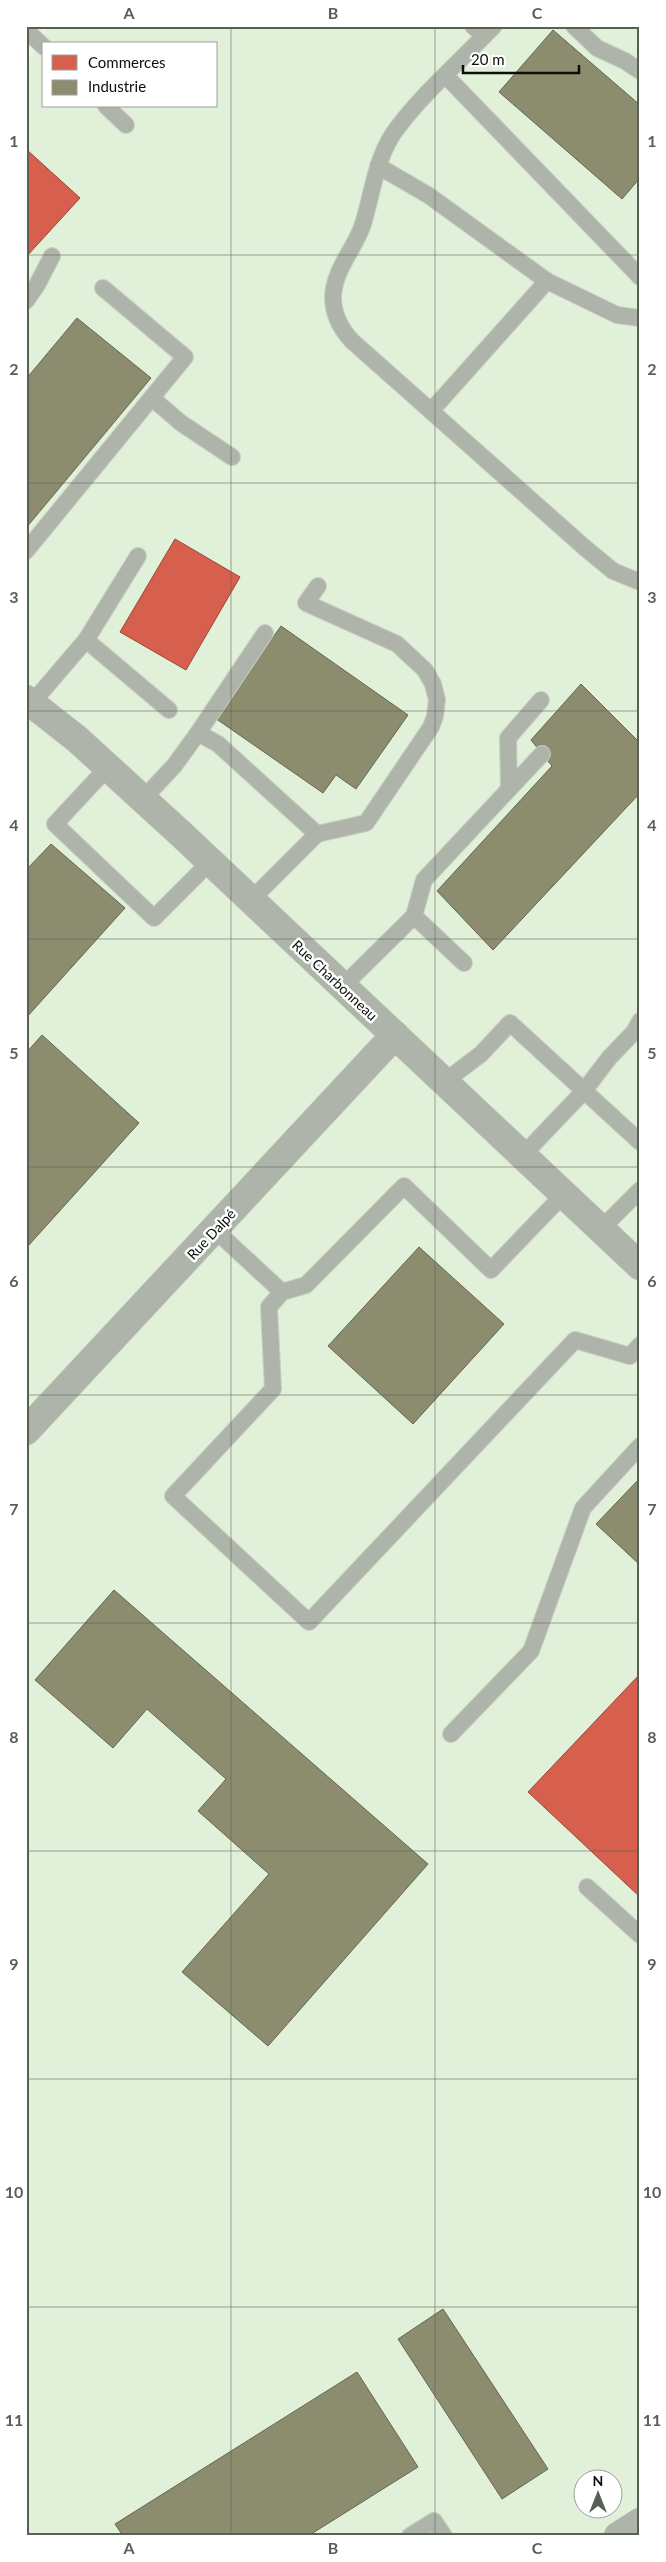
<svg xmlns="http://www.w3.org/2000/svg" width="666" height="2562" viewBox="0 0 666 2562" font-family="Lato,sans-serif">
<style>
.built{fill:#e1f0d9;fill-rule:evenodd}
.shops{fill:#d6604d;stroke:#994838}
.industry{fill:#8c8c6e;stroke:#65664f}
.lines{fill:none;stroke-linecap:round;stroke-linejoin:round}
.service-casing{stroke:#c7cec3;stroke-width:18}
.minor-casing{stroke:#c7cec3;stroke-width:29}
.tertiary-casing{stroke:#c7cec3;stroke-width:29}
.service{stroke:#aeb4aa;stroke-width:16}
.minor{stroke:#aeb4aa;stroke-width:28}
.tertiary{stroke:#aeb4aa;stroke-width:28}
.grid{fill:none;stroke:#585f55;stroke-width:1;stroke-opacity:0.55}
.labels{text-anchor:middle;dominant-baseline:central;stroke-width:5;stroke-linejoin:round;paint-order:stroke}
.street-label{font-size:14px;fill:#0a0f07;stroke:#fff}
.neatline{fill:none;stroke:#585f55;stroke-width:2}
.grid-label{font-size:16px;text-anchor:middle;font-weight:bold;fill:#585f55}
</style>
<rect width="100%" height="100%" fill="#eaf3e6"/>
<path class="built" d="M49 26H640V2536H26V64ZM44 44H216V106H44ZM584 2480H614V2510H584Z"/>
<g class="shops">
<polygon points="26,149 80,198 26,257"/>
<polygon points="175,539 240,577 186,670 120,632"/>
<polygon points="640,1674 640,1897 528,1792"/>
</g>
<g class="industry">
<polygon points="553,30 640,105 640,178 622,199 499,92"/>
<polygon points="77,318 151,378 26,528 26,379"/>
<polygon points="281,626 408,715 356,789 336,775 323,793 215,718"/>
<polygon points="581,684 640,743 640,793 493,950 437,891 552,766 531,740"/>
<polygon points="51,844 125,908 26,1018 26,870"/>
<polygon points="42,1035 139,1123 28,1246 26,1053"/>
<polygon points="419,1247 504,1324 413,1424 328,1346"/>
<polygon points="640,1478 640,1565 596,1524"/>
<polygon points="114,1590 428,1864 268,2046 182,1972 269,1874 198,1811 226,1779 147,1709 113,1748 35,1680"/>
<polygon points="443,2309 548,2469 502,2499 398,2339"/>
<polygon points="357,2372 418,2467 308,2536 123,2536 115,2524"/>
</g>
<g class="lines">
<defs>
<g id="service">
<polyline points="473,26 484,36 494,26"/>
<polyline points="574,26 597,48 625,61 640,71"/>
<polyline points="26,30 44,47"/>
<path d="M484 36C455 66 423 94 398 127 375 156 373 194 362 227 353 251 334 270 333 297 333 314 340 328 352 341L584 547 613 571 640 582"/>
<polyline points="446,76 640,277"/>
<polyline points="106,106 126,125"/>
<polyline points="378,166 428,195 547,281 617,315 640,318"/>
<polyline points="26,301 37,285 52,256"/>
<polyline points="152,398 181,423 232,457"/>
<polyline points="431,411 547,281"/>
<polyline points="26,551 185,357 103,288"/>
<polyline points="86,640 138,556"/>
<polyline points="32,703 86,640 169,710"/>
<polyline points="198,733 265,633"/>
<polyline points="108,767 55,824 154,918 210,862"/>
<polyline points="509,789 508,738 541,700"/>
<polyline points="143,799 174,766 198,733 218,744 317,834 251,900"/>
<polyline points="317,834 366,823 431,727 435,716 437,700 433,684 425,670 397,644 306,603 318,586"/>
<polyline points="414,916 424,880 542,754"/>
<polyline points="342,987 414,916 464,963"/>
<polyline points="444,1082 481,1054 510,1023 640,1142"/>
<polyline points="523,1155 584,1091 609,1058 634,1032 640,1021"/>
<polyline points="601,1229 640,1190"/>
<polyline points="215,1230 282,1292 306,1285 404,1186 491,1270 564,1194"/>
<polyline points="282,1292 269,1307 273,1389 173,1496 309,1622 575,1340 630,1356 640,1345"/>
<polyline points="451,1734 531,1651 583,1508 640,1446"/>
<polyline points="587,1887 640,1935"/>
<polyline points="410,2536 434,2521 444,2536"/>
</g>
<g id="minor">
<polyline points="26,1431 395,1035"/>
<polyline points="618,2536 640,2522"/>
</g>
<polyline id="tertiary" points="26,699 77,739 181,834 640,1266"/>
</defs>
<use href="#service" class="service-casing"/>
<use href="#minor" class="minor-casing"/>
<use href="#tertiary" class="tertiary-casing"/>
<use href="#service" class="service"/>
<use href="#minor" class="minor"/>
<use href="#tertiary" class="tertiary"/>
</g>
<path class="grid" d="M231 26V2536M435 26V2536M26 255H640M26 483H640M26 711H640M26 939H640M26 1167H640M26 1395H640M26 1623H640M26 1851H640M26 2079H640M26 2307H640"/>
<g class="labels">
<g class="street-label">
<text transform="translate(335 980) rotate(43)">Rue Charbonneau</text>
<text transform="translate(211 1234) rotate(-47)">Rue Dalpé</text>
</g>
</g>
<rect width="666" height="2562" fill="none" stroke="#ffffff" stroke-width="55"/>
<rect x="42" y="42" width="175" height="65" fill="#ffffff" stroke="#9d9f9c"/>
<rect x="52" y="55" width="25" height="15" fill="#d6604d" stroke="#9d9f9c"/>
<text x="88" y="68" font-size="15" fill="#0a0f07">Commerces</text>
<rect x="52" y="80" width="25" height="15" fill="#8c8c6e" stroke="#9d9f9c"/>
<text x="88" y="92" font-size="15" fill="#0a0f07">Industrie</text>
<g transform="translate(598 2494)"><circle r="24" fill="#ffffff" stroke="#9d9f9c"/>
<path d="M0-4L9 19L0 12L-9 19Z" fill="#585f55"/>
<text y="-8" font-size="14" font-weight="bold" text-anchor="middle" fill="#0a0f07">N</text>
</g>
<path d="M463 65v8h116v-8" fill="none" stroke="#0a0f07" stroke-width="2.5"/>
<text x="471" y="65" font-size="15" fill="#0a0f07" stroke="#ffffff" stroke-width="4" paint-order="stroke">20 m</text>
<rect x="28" y="28" width="610" height="2506" class="neatline"/>
<g class="grid-label">
<text x="129" y="19">A</text>
<text x="333" y="19">B</text>
<text x="537" y="19">C</text>
<text x="14" y="147">1</text>
<text x="652" y="147">1</text>
<text x="14" y="375">2</text>
<text x="652" y="375">2</text>
<text x="14" y="603">3</text>
<text x="652" y="603">3</text>
<text x="14" y="831">4</text>
<text x="652" y="831">4</text>
<text x="14" y="1059">5</text>
<text x="652" y="1059">5</text>
<text x="14" y="1287">6</text>
<text x="652" y="1287">6</text>
<text x="14" y="1515">7</text>
<text x="652" y="1515">7</text>
<text x="14" y="1743">8</text>
<text x="652" y="1743">8</text>
<text x="14" y="1970">9</text>
<text x="652" y="1970">9</text>
<text x="14" y="2198">10</text>
<text x="652" y="2198">10</text>
<text x="14" y="2426">11</text>
<text x="652" y="2426">11</text>
<text x="129" y="2554">A</text>
<text x="333" y="2554">B</text>
<text x="537" y="2554">C</text>
</g>
</svg>
